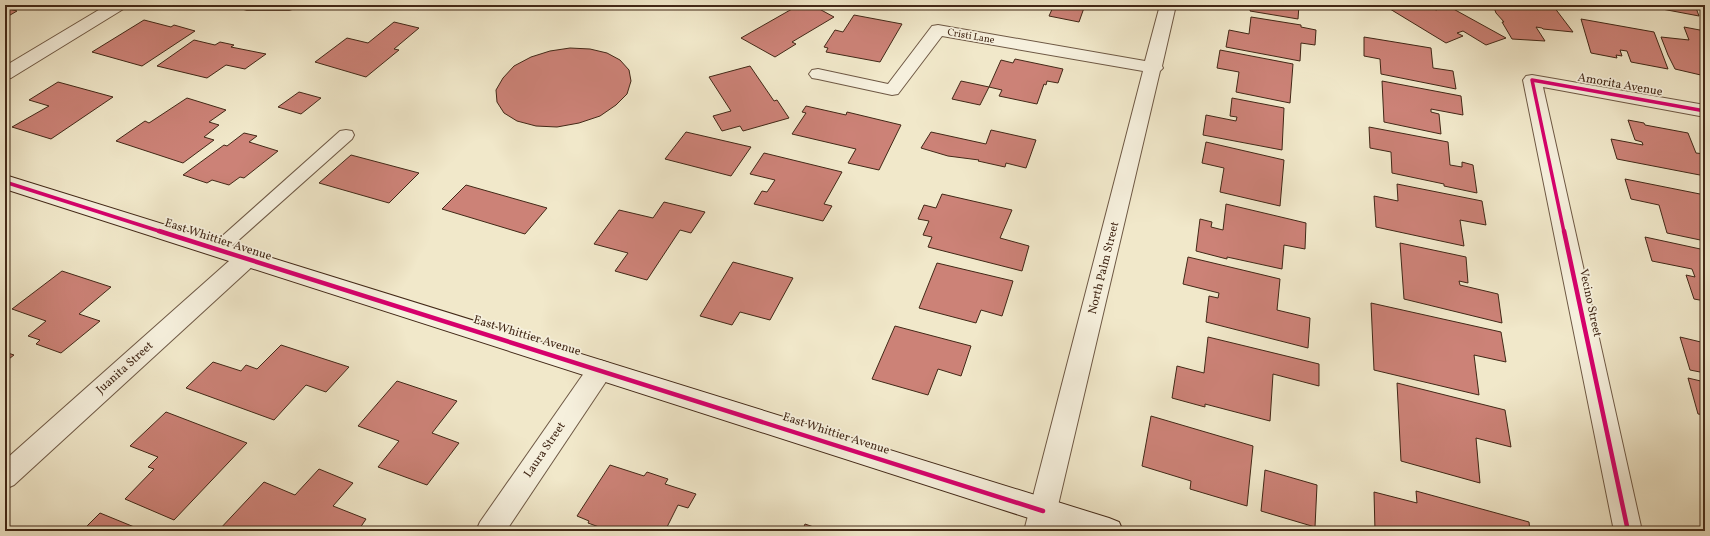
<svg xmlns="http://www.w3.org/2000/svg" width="1710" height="536" viewBox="0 0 1710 536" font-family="Vollkorn,serif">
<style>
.building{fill:#cc8277;stroke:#422817}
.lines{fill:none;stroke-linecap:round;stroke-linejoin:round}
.lane-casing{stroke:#6e5844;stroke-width:2}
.street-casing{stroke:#6e5844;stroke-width:2}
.secondary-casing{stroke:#422817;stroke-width:2}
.lane{fill:#f6f0dd;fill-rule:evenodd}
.street{fill:#f6f0dd;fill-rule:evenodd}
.secondary{fill:#f6f0dd;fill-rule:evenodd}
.cycleway-far1-casing{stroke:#f6f0dd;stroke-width:5.5}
.cycleway-casing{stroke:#f6f0dd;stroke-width:7}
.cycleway-far1{stroke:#d6006c;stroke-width:3.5}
.cycleway{stroke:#d6006c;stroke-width:4.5}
.labels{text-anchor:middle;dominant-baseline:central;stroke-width:3.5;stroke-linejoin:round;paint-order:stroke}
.far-street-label{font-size:10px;fill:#422817;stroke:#f6f0dd}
.street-label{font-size:12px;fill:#422817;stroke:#f6f0dd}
</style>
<rect width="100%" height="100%" fill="#f1e8ca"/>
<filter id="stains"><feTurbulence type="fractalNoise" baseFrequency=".005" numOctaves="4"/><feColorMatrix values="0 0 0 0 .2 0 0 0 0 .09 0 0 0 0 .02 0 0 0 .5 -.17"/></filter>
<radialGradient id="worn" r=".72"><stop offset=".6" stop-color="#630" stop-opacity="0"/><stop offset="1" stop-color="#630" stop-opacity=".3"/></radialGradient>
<g class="building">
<polygon points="799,5 812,5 834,17 792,42 796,44 775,57 741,38"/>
<polygon points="1054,5 1085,5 1079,22 1049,16"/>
<polygon points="1251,5 1299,5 1298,19 1250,11"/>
<polygon points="1402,5 1428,5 1436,10 1448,6 1506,38 1486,45 1463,31 1457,33 1463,36 1446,43 1390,9"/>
<polygon points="1493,5 1554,7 1573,32 1543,29 1542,28 1536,27 1545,41 1512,39 1502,22 1504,22 1496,13"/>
<polygon points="1660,5 1695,5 1699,16 1662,9"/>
<polygon points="5,8 17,11 5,18"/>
<polygon points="854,15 902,24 880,62 826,52 828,48 824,47 835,30 843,32"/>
<polygon points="1251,17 1301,25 1301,27 1316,30 1315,45 1301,43 1300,61 1226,47 1229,30 1249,34"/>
<polygon points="1581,19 1654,32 1668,69 1631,62 1627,51 1620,50 1622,56 1616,55 1617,58 1591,53"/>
<polygon points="144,20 171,27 174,25 195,31 142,66 92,52"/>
<polygon points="394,22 419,28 394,49 399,50 366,77 315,62 347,38 368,43"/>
<polygon points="1684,27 1705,31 1705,76 1675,69 1668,55 1661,37 1689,40"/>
<polygon points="1364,37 1431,48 1433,68 1453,71 1456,89 1381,74 1380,59 1364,56"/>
<polygon points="194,40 215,45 220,42 234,45 231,47 266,54 245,69 226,65 207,78 157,66"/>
<polygon points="570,48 590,49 607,53 620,60 629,70 631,81 627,94 616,105 600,116 579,123 557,127 536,126 517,121 504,113 497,102 496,90 503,78 514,66 531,57 550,51"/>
<polygon points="1220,50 1293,64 1290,103 1236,92 1239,72 1217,68"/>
<polygon points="1015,59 1063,69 1058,83 1047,81 1046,85 1044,84 1037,104 999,96 1002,90 989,87 1001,60 1013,63"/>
<polygon points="750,66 774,101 777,100 789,118 743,131 740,126 722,131 713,116 731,111 709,77"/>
<polygon points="961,81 989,87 980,105 952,99"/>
<polygon points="1382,81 1461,96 1463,115 1431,109 1431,112 1439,114 1441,134 1384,122"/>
<polygon points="58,82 113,97 51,139 12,127 49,106 29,100"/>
<polygon points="299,92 321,98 301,114 278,107"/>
<polygon points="187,98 226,110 209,122 219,125 204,137 214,140 183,163 116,141 145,121 149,123"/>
<polygon points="1232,98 1284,108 1282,150 1203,135 1206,115 1236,121 1237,117 1230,116"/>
<polygon points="806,106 846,115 847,112 901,125 879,170 848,163 856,149 792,134 806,113 802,112"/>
<polygon points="1628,120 1644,123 1645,125 1688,133 1696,153 1705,154 1705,166 1701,166 1705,176 1617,159 1611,139 1643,145 1642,142 1635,140"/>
<polygon points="1369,127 1448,142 1450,165 1462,167 1462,162 1473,165 1477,193 1444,186 1444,184 1392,173 1391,152 1370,148"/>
<polygon points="991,130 1036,140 1026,168 1006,163 1005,167 978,161 979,160 948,156 921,148 931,132 986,144"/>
<polygon points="686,132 751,147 731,176 665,159"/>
<polygon points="244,133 257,136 249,142 278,151 244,178 240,177 229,185 212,180 207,183 183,175 224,145 227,146"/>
<polygon points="1206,142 1284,160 1280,206 1220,192 1224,168 1202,163"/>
<polygon points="764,153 842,172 824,204 832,206 823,221 754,204 762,191 767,192 775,180 750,174"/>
<polygon points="351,155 419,173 389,203 319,183"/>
<polygon points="1625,179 1705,195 1705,241 1667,233 1659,205 1631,199"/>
<polygon points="1397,184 1482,201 1486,225 1460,220 1464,246 1376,227 1374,196 1398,201"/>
<polygon points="466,185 547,208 525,234 442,209"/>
<polygon points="942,194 1012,210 1000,238 1029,246 1022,271 928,247 932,237 923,235 929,221 918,219 924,205 936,208"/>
<polygon points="664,202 705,212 691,233 680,230 647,280 615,271 628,253 594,244 619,210 653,218"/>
<polygon points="1226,204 1306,223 1305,249 1284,245 1282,269 1227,257 1227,259 1196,251 1200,219 1212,222 1211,227 1223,230"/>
<polygon points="1645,237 1705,250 1705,301 1694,299 1686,275 1695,277 1692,269 1652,261"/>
<polygon points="1400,243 1466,257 1468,283 1459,281 1460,285 1498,294 1502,323 1404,299"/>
<polygon points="1188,257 1280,279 1277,310 1310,318 1308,348 1206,322 1209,296 1218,298 1219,293 1183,284"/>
<polygon points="733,262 793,278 770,320 740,312 732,325 700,316"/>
<polygon points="937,263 1013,281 1002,316 981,310 976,323 919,308"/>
<polygon points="62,271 111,287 79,314 100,321 61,353 36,344 40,340 28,336 46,321 12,309"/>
<polygon points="1371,303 1501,332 1506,362 1474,355 1479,395 1374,370"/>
<polygon points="895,326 971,346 961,376 938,369 928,395 872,379"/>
<polygon points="1208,337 1319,364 1319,386 1273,374 1270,421 1205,404 1205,407 1172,398 1177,366 1204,373"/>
<polygon points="1680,337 1705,343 1705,373 1690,370"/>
<polygon points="281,345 349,367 326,392 306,385 274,420 186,388 213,362 241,371 246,365 257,369"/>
<polygon points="5,352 14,355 5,362"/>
<polygon points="1688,378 1705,382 1705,415 1698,414"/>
<polygon points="397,381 457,401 432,433 459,443 427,485 378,467 399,441 358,426"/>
<polygon points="1397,383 1505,410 1511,447 1476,438 1480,483 1401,461"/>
<polygon points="166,412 247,443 174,520 125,499 154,469 148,467 158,457 130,446"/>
<polygon points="1151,416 1253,446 1247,506 1190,489 1191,481 1142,466"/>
<polygon points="610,465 644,476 647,472 668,479 665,484 696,494 688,508 678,505 665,531 610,531 588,523 589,521 577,516"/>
<polygon points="319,469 353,483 333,506 366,519 360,528 367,531 218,531 264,482 295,495"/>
<polygon points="1265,470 1317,485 1315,527 1261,511"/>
<polygon points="1416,491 1529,522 1530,531 1375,531 1374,492 1417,503"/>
<polygon points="100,513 144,531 82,531"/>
<polygon points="805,524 825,531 802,531"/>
</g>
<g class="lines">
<defs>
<polygon id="lane" points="346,130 352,131 354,135 352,139 223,254 217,256 211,254 208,250 211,246 340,131"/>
<g id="street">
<polygon points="107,5 127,5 125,8 11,78 5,79 5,66"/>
<polygon points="239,5 297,5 295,8 289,10 247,10 241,8"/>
<polygon points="1160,5 1176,5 1162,66 1163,68 1160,71 1052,531 1024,531 1143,71 942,36 898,94 892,95 818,79 812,78 809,74 812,70 818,69 888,84 932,26 938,25 1145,61"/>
<polygon points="1532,75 1705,105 1705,117 1543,87 1642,531 1614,531 1523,80 1526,76"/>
<polygon points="246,251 254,253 257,259 254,265 14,485 5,489 5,460 238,253"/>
<polygon points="600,360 609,363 612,370 609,377 506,531 476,531 480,522 591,363"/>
</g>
<polygon id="secondary" points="5,175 1109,518 1119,522 1123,531 1069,531 5,189"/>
</defs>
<use href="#lane" class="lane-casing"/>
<use href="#street" class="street-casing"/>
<use href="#secondary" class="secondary-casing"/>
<use href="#lane" class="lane"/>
<use href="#street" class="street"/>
<use href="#secondary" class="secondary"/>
<defs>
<g id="cycleway-far1">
<polyline points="5,182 162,232"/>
<polyline points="1564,232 1532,80 1705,111"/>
</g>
<g id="cycleway">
<polyline points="159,231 1043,511"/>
<polyline points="1564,231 1628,531"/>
</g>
</defs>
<use href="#cycleway-far1" class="cycleway-far1-casing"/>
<use href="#cycleway" class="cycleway-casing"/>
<use href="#cycleway-far1" class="cycleway-far1"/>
<use href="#cycleway" class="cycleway"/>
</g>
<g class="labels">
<g class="far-street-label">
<text transform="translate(971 36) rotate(10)">Cristi Lane</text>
</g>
<g class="street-label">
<text transform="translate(1620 85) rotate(10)">Amorita Avenue</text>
<text transform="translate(218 240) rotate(18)">East Whittier Avenue</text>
<text transform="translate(1104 268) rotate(-76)">North Palm Street</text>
<text transform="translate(1590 303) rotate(78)">Vecino Street</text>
<text transform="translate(527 336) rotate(17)">East Whittier Avenue</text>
<text transform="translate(125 368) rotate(-42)">Juanita Street</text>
<text transform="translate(836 434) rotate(18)">East Whittier Avenue</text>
<text transform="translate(545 450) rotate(-56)">Laura Street</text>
</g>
</g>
<rect width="1710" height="536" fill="none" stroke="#f1e8ca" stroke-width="20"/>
<rect x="6" y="6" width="1698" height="524" fill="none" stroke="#422817" stroke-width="2"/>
<rect x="10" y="10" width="1690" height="516" fill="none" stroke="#422817"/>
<rect width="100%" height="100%" filter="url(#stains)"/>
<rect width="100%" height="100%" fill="url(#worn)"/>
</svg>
